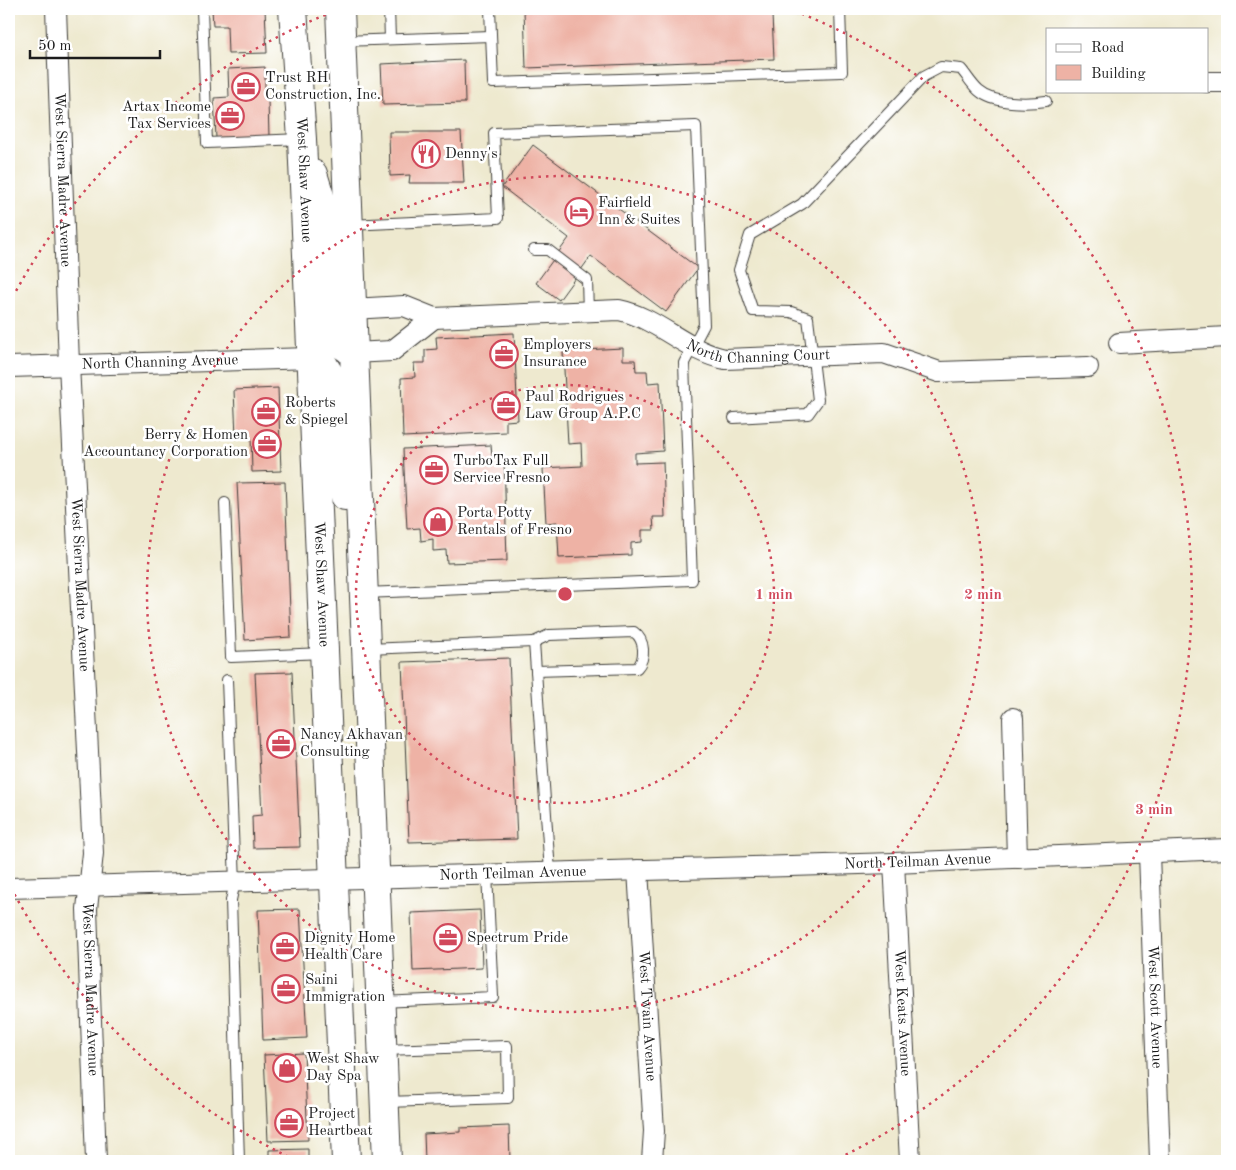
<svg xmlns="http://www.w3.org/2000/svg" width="1236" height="1170" viewBox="0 0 1236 1170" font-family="'Old Standard TT',serif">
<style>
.building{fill:#eeb2a5}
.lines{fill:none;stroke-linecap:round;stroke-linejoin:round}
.lane-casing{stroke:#3c3b37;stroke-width:12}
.street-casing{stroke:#3c3b37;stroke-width:22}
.primary-casing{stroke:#3c3b37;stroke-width:30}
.lane{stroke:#fff;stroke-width:10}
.street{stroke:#fff;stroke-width:20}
.primary{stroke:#fff;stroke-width:28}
.ring{fill:none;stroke:#d1495b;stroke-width:2.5;stroke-dasharray:2.5 5}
.labels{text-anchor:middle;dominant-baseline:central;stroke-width:5;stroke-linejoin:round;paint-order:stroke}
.poi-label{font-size:15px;fill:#1c1c1c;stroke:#fff;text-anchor:start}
.street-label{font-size:15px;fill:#1c1c1c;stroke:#fff}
.centre{fill:#d1495b;stroke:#fff;stroke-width:2.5}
.ring-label{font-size:15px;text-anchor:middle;font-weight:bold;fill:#d1495b;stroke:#fff;stroke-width:5;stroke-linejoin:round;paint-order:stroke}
</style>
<rect width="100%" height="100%" fill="#fff"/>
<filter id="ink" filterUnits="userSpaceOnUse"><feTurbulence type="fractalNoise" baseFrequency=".02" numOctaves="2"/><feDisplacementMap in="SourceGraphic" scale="10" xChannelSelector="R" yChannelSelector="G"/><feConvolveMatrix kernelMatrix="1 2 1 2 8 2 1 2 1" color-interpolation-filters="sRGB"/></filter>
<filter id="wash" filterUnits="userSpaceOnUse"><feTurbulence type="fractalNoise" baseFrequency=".0096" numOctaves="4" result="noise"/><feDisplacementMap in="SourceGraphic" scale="20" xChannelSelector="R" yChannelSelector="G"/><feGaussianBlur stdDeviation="1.12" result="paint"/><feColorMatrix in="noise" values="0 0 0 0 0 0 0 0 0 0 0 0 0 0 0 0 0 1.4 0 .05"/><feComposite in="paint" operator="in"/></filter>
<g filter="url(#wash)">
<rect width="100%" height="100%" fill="#eee9cf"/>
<g id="blocks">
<g class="building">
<polygon points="212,9 265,9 267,53 228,54 227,26 213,26"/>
<polygon points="572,9 828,9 828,14 772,15 774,59 526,68 524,10"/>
<polygon points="464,60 465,103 383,105 381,64"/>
<polygon points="265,67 265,98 268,100 269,137 216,138 214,98 229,97 228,69"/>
<polygon points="389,132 461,132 464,183 409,183 410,175 390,176"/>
<polygon points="533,145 698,268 666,312 591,256 559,300 536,283 569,238 502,187"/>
<polygon points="514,333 518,420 506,421 506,432 403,437 401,378 415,377 414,363 425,363 425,350 437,349 436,337"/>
<polygon points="623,348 623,360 635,360 636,371 647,371 648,383 660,382 663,451 635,453 635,463 663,462 665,517 653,517 654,530 642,530 642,542 631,543 631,555 559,558 557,522 546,523 543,468 582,466 581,443 568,444 563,351"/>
<polygon points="278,388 281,471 252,472 251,437 236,437 234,390"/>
<polygon points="491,445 492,457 504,456 507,561 447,563 446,550 433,551 433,539 421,541 420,528 407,529 403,449"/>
<polygon points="285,482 291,637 245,640 237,483"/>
<polygon points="509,658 517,839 409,842 402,662"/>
<polygon points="292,672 300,847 253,848 252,816 262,815 255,673"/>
<polygon points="300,909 307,1038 263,1040 258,910"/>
<polygon points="480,910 482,968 413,971 411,913"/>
<polygon points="304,1053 308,1140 268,1141 264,1055"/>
<polygon points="509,1126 510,1161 425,1161 424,1134 460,1132 460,1128"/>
<polygon points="308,1149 308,1161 269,1161 269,1150"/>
</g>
</g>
</g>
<g filter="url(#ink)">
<use href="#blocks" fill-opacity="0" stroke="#3c3b37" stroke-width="1"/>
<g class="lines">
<defs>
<g id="lane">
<polyline points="202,9 207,143 301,139"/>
<polyline points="389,9 390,39"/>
<polyline points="490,9 493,83 842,72 840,9"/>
<polyline points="342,41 491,36"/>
<polyline points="349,225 498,218 494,133 696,126 704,325 684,363 692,580 364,593"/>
<polyline points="534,250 548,250 587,280 588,312"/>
<path d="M734 418 808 414 818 400 808 318 791 312 753 311 739 270 750 235 802 204 924 76 941 67 961 69C967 76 972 85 979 91 994 104 1027 104 1046 101"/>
<polyline points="225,503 231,657 323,653"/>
<path d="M534 642 549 635 634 632C645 640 646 658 637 668L536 671"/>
<polyline points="368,649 534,642 550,872"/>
<polyline points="227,680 235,882 231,900 239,1161"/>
<polyline points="381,1002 493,997 487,874"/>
<polyline points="383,1050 507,1046 508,1098 386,1102"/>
</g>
<g id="street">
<path id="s1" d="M56 9 69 364 93 853 87 909 96 1161"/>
<polyline points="1207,82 1227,82"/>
<path id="s2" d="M352 309 404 306 434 318 619 310C658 318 687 352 725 359L884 353 939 372 1088 367"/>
<polyline points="1119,343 1227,337"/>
<polyline points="354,353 392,351 434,318"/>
<path id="s3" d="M9 367 311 358"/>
<polyline points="1013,718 1017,858"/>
<path id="s4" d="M1149 853 1160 1161"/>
<path id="s5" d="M894 863 910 1161"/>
<path id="s6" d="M638 870 654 1131 652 1161"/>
<path id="s7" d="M9 888 894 863 1227 849"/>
</g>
<g id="primary">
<path id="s8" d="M293 9 302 139 346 1161"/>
<polyline points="340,9 387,1161"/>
<polyline points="313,174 328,222 333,329 335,340 354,353"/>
<polyline points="311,358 322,362 331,377 340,476 345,496"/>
</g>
</defs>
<use href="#lane" class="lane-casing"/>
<use href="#street" class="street-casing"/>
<use href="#primary" class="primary-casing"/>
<use href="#lane" class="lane"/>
<use href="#street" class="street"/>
<use href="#primary" class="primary"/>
</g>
</g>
<g class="ring">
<circle cx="565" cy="594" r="209"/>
<circle cx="565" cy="594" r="418"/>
<path d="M295 1160A627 627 0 0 1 9 884M9 304A627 627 0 0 1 335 11M795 11A627 627 0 0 1 835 1160"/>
</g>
<defs>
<symbol id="office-ring" viewBox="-11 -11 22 22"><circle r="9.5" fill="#fff" stroke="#d1495b" stroke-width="1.5"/><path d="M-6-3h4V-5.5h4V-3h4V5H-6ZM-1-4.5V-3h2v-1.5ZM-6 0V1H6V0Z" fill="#d1495b"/></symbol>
<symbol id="restaurant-ring" viewBox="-11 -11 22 22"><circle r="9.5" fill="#fff" stroke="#d1495b" stroke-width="1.5"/><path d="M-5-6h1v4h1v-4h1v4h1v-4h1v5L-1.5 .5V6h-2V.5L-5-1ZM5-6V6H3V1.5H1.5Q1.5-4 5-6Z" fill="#d1495b"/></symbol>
<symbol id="hotel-ring" viewBox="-11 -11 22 22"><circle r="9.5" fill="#fff" stroke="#d1495b" stroke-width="1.5"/><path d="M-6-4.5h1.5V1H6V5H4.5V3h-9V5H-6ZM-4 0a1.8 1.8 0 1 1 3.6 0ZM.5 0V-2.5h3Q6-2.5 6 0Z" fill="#d1495b"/></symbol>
<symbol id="shop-ring" viewBox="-11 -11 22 22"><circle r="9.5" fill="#fff" stroke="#d1495b" stroke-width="1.5"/><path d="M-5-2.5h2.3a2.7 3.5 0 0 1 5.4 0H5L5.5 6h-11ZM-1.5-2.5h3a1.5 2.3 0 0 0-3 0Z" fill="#d1495b"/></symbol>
</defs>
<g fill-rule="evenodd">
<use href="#office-ring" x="230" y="71" width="32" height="32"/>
<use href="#office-ring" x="214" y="100" width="32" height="32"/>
<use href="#restaurant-ring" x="410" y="138" width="32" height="32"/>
<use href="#hotel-ring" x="563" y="196" width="32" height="32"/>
<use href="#office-ring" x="488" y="338" width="32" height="32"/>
<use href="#office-ring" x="490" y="390" width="32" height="32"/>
<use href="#office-ring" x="250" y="396" width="32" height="32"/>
<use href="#office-ring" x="251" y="428" width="32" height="32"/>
<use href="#office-ring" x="418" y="454" width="32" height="32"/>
<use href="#shop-ring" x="422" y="506" width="32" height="32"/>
<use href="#office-ring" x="265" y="728" width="32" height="32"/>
<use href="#office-ring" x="432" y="922" width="32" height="32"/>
<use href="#office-ring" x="269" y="931" width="32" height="32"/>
<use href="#office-ring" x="270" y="973" width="32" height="32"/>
<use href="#shop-ring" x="271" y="1052" width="32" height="32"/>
<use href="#office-ring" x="273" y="1107" width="32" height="32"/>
</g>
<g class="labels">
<g class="poi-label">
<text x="265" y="78">Trust RH<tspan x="265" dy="17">Construction, Inc.</tspan></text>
<text x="211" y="107" text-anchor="end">Artax Income<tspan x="211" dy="17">Tax Services</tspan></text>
<text x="445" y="154">Denny's</text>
<text x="598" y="203">Fairfield<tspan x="598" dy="17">Inn &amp; Suites</tspan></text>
<text x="523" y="345">Employers<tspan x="523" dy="17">Insurance</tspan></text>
<text x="525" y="397">Paul Rodrigues<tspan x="525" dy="17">Law Group A.P.C</tspan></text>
<text x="285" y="403">Roberts<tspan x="285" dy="17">&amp; Spiegel</tspan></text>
<text x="248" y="435" text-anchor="end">Berry &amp; Homen<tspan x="248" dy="17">Accountancy Corporation</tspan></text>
<text x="453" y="461">TurboTax Full<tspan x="453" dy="17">Service Fresno</tspan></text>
<text x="457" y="513">Porta Potty<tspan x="457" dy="17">Rentals of Fresno</tspan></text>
<text x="300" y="735">Nancy Akhavan<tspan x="300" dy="17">Consulting</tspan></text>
<text x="304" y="938">Dignity Home<tspan x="304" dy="17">Health Care</tspan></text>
<text x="467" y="938">Spectrum Pride</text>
<text x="305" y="980">Saini<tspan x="305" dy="17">Immigration</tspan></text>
<text x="306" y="1059">West Shaw<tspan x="306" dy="17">Day Spa</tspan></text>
<text x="308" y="1114">Project<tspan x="308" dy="17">Heartbeat</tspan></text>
</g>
<g class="street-label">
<text stroke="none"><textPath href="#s1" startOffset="171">West Sierra Madre Avenue</textPath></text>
<text stroke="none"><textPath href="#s8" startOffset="171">West Shaw Avenue</textPath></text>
<text stroke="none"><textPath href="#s2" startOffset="419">North Channing Court</textPath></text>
<text stroke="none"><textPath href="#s3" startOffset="151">North Channing Avenue</textPath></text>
<text stroke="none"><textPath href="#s1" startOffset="576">West Sierra Madre Avenue</textPath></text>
<text stroke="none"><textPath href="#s8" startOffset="576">West Shaw Avenue</textPath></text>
<text stroke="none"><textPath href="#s7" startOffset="909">North Teilman Avenue</textPath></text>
<text stroke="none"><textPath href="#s7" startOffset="504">North Teilman Avenue</textPath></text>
<text stroke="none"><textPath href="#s1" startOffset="981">West Sierra Madre Avenue</textPath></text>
<text stroke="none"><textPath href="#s4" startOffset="154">West Scott Avenue</textPath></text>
<text stroke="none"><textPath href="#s5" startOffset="150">West Keats Avenue</textPath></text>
<text stroke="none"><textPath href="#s6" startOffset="146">West Twain Avenue</textPath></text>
</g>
</g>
<circle cx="565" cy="594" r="8" class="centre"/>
<g class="ring-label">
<text x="774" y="599">1 min</text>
<text x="983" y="599">2 min</text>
<text x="1154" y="814">3 min</text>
</g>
<rect width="1236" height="1170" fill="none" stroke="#fff" stroke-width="30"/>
<rect x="1046" y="28" width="162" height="65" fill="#ffffff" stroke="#a4a4a4"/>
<rect x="1056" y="44" width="25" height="8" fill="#ffffff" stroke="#a4a4a4"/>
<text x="1091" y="52" font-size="15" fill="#1c1c1c">Road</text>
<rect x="1056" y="65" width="25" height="15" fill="#eeb2a5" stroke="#a4a4a4"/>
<text x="1091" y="78" font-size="15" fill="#1c1c1c">Building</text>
<path d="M30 50v8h130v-8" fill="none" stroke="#1c1c1c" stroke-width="2.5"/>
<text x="38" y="50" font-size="15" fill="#1c1c1c" stroke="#ffffff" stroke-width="4" paint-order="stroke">50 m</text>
</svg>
